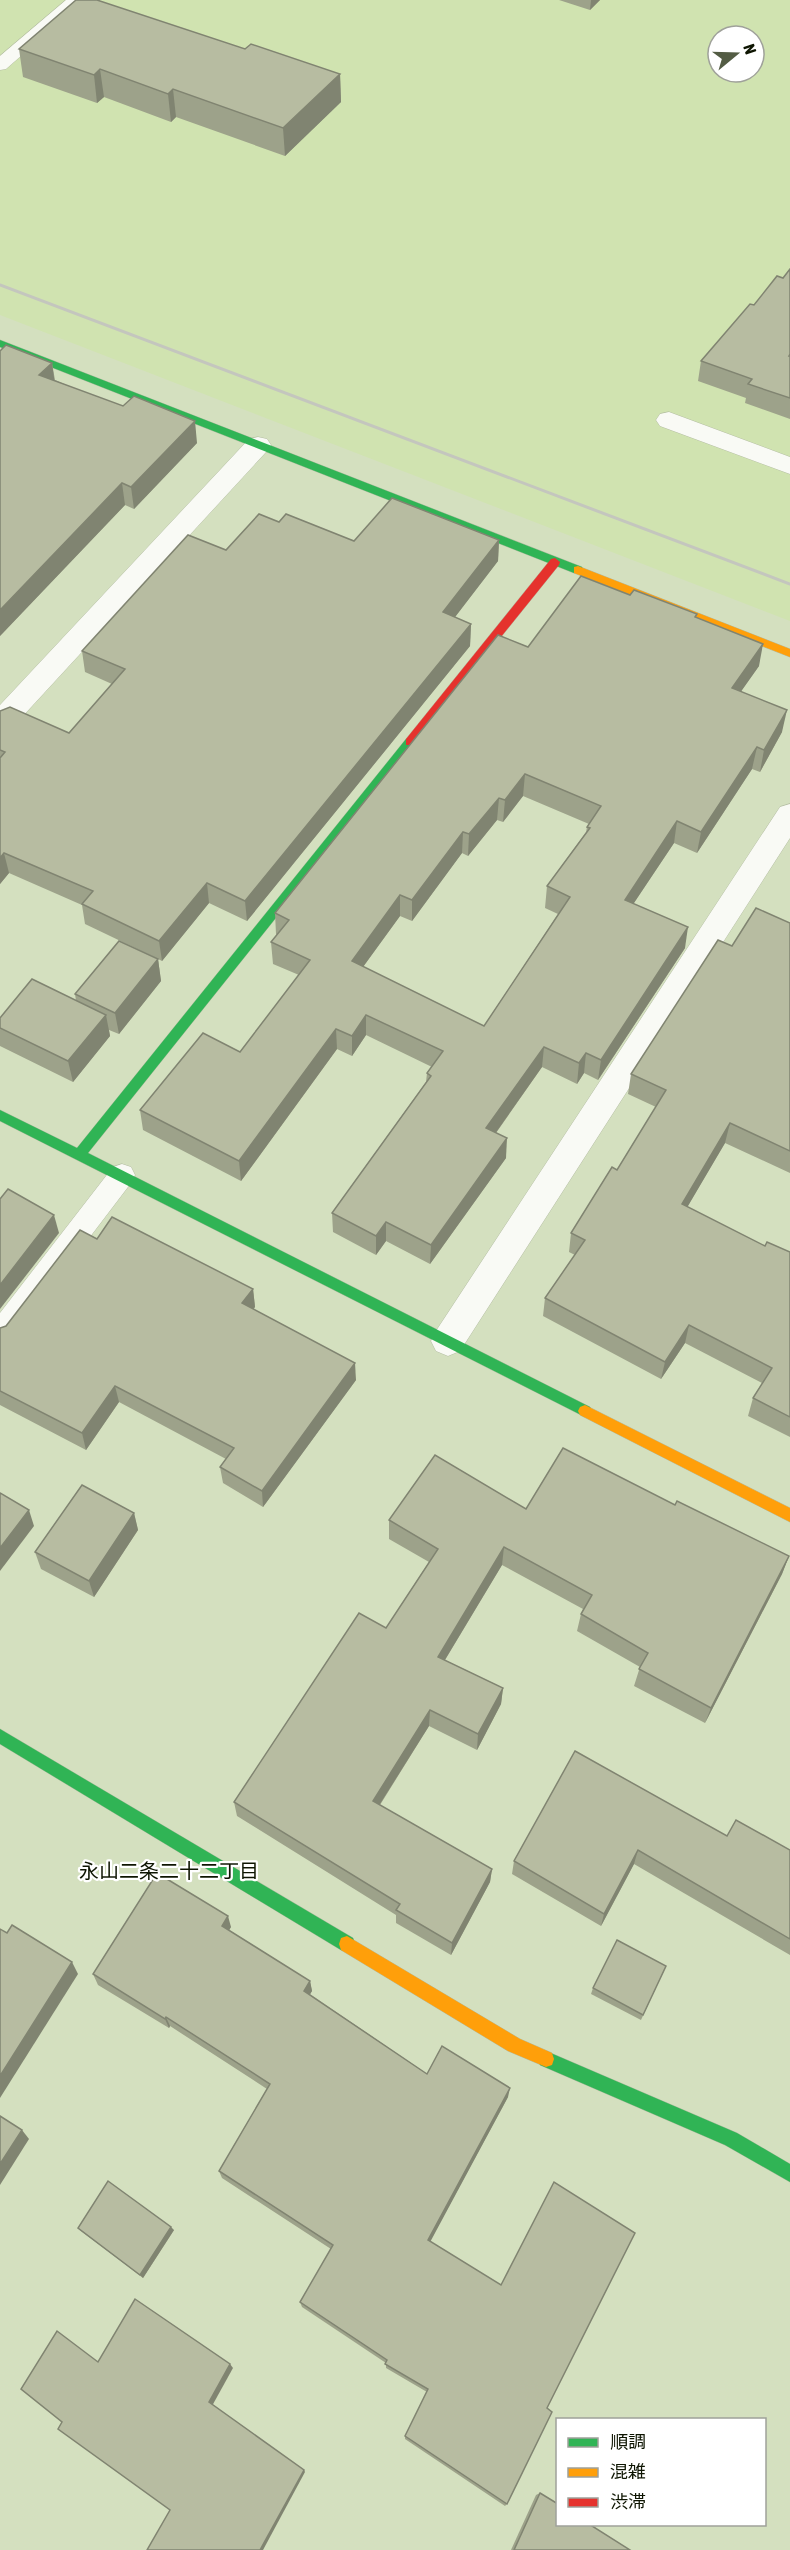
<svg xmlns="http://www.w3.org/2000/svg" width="790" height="2550" viewBox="0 0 790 2550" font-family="'Asap Condensed','Noto Sans JP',sans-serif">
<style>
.built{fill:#d0e3b0;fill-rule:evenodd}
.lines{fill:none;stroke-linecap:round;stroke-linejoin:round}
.lane-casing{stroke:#b3bca2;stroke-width:1}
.street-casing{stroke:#b3bca2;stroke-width:1}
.fast-casing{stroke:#b3bca2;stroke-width:1}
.slow-casing{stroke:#b3bca2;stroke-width:1}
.jam-casing{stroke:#b3bca2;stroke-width:1}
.lane{fill:#f9faf5;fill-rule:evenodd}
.street{fill:#f9faf5;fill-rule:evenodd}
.fast{fill:#30b455;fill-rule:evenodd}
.slow{fill:#ff9f0a;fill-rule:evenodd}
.jam{fill:#e5322d;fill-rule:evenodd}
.rail{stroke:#c4c6be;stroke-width:3}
.wall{fill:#9da28a;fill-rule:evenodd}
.shaded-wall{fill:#808471}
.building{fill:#b7bca1;stroke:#808471;stroke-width:1.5;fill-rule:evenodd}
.labels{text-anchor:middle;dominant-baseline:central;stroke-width:4.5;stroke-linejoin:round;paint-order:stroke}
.neighbourhood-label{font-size:20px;fill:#0e1502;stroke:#fff}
</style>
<rect width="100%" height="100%" fill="#d4e0bf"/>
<path class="built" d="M0 0H790V621L0 315ZM718 36H754V72H718Z"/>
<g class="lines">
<defs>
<g id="lane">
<polygon points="66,0 85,0 6,69 0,70 0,56"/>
<polygon points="122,1164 131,1167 135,1175 131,1183 10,1342 0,1346 0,1313 113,1167"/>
</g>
<g id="street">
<polygon points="669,412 790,457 790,474 660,426 656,420 660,414"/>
<polygon points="258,437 267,439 271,445 267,451 10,730 0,733 0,705 249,439"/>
<polygon points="790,804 790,838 460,1351 448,1356 436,1351 431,1341 436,1331 780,807"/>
</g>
<g id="fast">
<polygon points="0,340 582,567 583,570 582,573 574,573 0,347"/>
<polygon points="410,738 416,742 414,745 88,1153 590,1407 592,1411 590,1415 585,1417 0,1121 0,1110 77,1148 406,739"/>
<polygon points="0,1729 353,1938 355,1944 353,1950 347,1952 341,1950 0,1744"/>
<polygon points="546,2051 737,2133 790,2164 790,2182 725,2145 540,2065 538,2059 540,2053"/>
</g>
<g id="slow">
<polygon points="578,566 790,649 790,657 574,573 574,567"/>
<polygon points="585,1405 790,1508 790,1522 580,1415 578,1411 580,1407"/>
<polygon points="347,1936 520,2039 552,2053 554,2059 552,2065 546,2067 508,2051 341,1950 339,1944 341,1938"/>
</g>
<polygon id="jam" points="555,558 560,562 559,565 414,745 406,745 406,739 551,559"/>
</defs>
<use href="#lane" class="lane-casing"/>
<use href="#street" class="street-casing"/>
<use href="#fast" class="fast-casing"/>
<use href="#slow" class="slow-casing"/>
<use href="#jam" class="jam-casing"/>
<use href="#lane" class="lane"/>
<use href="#street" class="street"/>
<use href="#fast" class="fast"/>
<use href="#slow" class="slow"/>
<use href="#jam" class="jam"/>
<polyline class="rail" points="0,285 790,584"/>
</g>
<g class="wall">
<polygon points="559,0 600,0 590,10"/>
<polygon points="19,49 245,49 340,74 341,102 285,156 176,117 171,122 104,97 97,103 23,77"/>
<polygon points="790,269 790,419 745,403 746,398 698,381 701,361 754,305 783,278"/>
<polygon points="52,363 55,380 197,443 134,509 125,505 0,636"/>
<polygon points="279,522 354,541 499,540 498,561 455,617 471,624 470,646 247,921 209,903 162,961 158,959 161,981 119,1034 109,1030 110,1036 73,1082 0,1046 0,1018 76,1001 75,994 154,957 85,924 82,905 9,873 0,884 0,711 69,733 112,684 85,672 82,651 226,550"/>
<path d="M630 595 697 617 759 666 741 691 782 732 760 772 752 769 697 853 674 843 633 904 685 948 598 1080 584 1073 577 1084 542 1067 496 1133 506 1158 430 1264 386 1241 376 1255 333 1232 332 1213 426 1082 427 1073 432 1067 366 1035 352 1056 337 1049 241 1181 143 1130 140 1110 240 1052 299 975 273 964 271 942 277 935 276 934 275 913 528 647ZM523 796 589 824 587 827 586 832 547 886 545 908 558 914 484 1026 363 967 400 916 412 921 462 853 468 856 497 820 503 822Z"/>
<polygon points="790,923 790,1173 725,1143 687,1207 765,1246 790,1252 790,1437 748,1416 753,1398 762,1383 685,1343 661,1379 543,1316 545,1298 575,1255 569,1252 571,1233 617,1170 656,1107 628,1094 631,1074 732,946"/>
<polygon points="97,1239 253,1289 255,1307 253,1309 356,1380 263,1507 223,1483 220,1467 226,1459 119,1402 86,1450 0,1405 0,1328 6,1326"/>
<polygon points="675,1505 789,1556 782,1574 705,1723 634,1686 640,1667 577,1631 581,1614 583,1609 502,1565 445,1660 503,1688 501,1704 477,1750 429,1726 380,1805 492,1869 490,1882 451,1955 396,1923 396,1915 237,1816 234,1802 386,1628 429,1562 389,1539 389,1520 526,1509"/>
<polygon points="134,1513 138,1530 94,1597 41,1569 35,1552"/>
<polygon points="727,1836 790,1850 790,1955 634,1864 601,1926 512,1874 514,1861"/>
<polygon points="231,1927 229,1930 310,1981 312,1991 310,1994 427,2074 508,2097 430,2241 547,2408 507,2504 505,2506 405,2439 405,2436 427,2392 386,2368 386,2363 302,2307 300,2302 331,2249 222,2178 219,2171 267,2089 170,2026 169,2028 98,1985 93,1974"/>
<polygon points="666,1966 641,2020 591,1994 593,1988"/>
<polygon points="78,2228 174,2230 143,2278 81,2231"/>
<polygon points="540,2493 630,2550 511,2550 536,2495"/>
</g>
<g class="shaded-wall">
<polygon points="591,0 600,0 590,10"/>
<polygon points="100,69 104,97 97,103 94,75"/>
<polygon points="340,74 341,102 285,156 283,128"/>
<polygon points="173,89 176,117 171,122 168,94"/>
<polygon points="52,363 55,385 39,375"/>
<polygon points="195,421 197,443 134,509 131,487"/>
<polygon points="122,483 125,505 0,636 0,610"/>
<polygon points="499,540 498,561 442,634 443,612"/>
<polygon points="471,624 470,646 247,921 245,901"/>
<polygon points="763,644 759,666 728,710 732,688"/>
<polygon points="787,710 782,732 760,772 764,750"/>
<polygon points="757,747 752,769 697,853 701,832"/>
<polygon points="525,774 523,796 503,822 505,800"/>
<polygon points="499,798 497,820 468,856 469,834"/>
<polygon points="677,821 674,843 622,921 625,900"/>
<polygon points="463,832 462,853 412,921 412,900"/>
<polygon points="4,853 9,873 0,884 0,858"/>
<polygon points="207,883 209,903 162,961 159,941"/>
<polygon points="400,895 400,916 352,982 352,961"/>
<polygon points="688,927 685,948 598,1080 601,1060"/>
<polygon points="158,959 161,981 119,1034 115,1013"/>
<polygon points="106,1015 110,1036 73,1082 68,1061"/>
<polygon points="366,1015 366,1035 352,1056 352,1036"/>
<polygon points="336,1029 337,1049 241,1181 239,1161"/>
<polygon points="544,1047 542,1067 485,1148 486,1128"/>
<polygon points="586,1053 584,1073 577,1084 579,1063"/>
<polygon points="730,1123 725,1143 678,1223 682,1204"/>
<polygon points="507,1138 506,1158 430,1264 431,1245"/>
<polygon points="54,1215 59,1233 0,1309 0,1285"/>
<polygon points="386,1222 386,1241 376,1255 376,1236"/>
<polygon points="253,1289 255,1307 244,1321 242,1303"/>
<polygon points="689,1325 685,1343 661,1379 665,1362"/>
<polygon points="355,1363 356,1380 263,1507 262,1491"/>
<polygon points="115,1386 119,1402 86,1450 82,1433"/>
<polygon points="29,1510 34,1526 0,1571 0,1548"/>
<polygon points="134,1513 138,1530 94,1597 89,1581"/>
<polygon points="504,1547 502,1565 437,1673 438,1657"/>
<polygon points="789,1556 782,1574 705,1723 711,1708"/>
<polygon points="503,1688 501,1704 477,1750 478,1734"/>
<polygon points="430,1710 429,1726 373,1815 373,1801"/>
<polygon points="638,1850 634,1864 601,1926 604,1914"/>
<polygon points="492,1869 490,1882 451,1955 452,1943"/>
<polygon points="228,1916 231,1927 225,1937 222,1926"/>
<polygon points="72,1962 78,1974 0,2098 0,2076"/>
<polygon points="310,1981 312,1991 306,2001 304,1991"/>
<polygon points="166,2017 170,2026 169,2028 165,2019"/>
<polygon points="510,2088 508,2097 428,2246 428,2240"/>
<polygon points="22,2130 29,2139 0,2185 0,2164"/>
<polygon points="171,2227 174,2230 143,2278 140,2275"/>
<polygon points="230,2364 233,2368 212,2406 209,2402"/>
<polygon points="304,2470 305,2472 263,2550 260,2550"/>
</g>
<g class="building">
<polygon points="76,0 97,0 245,49 251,44 340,74 283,128 173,89 168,94 100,69 94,75 19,49"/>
<polygon points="790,269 790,354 789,356 790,356 790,398 748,384 752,379 701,361 750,304 754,305 777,276 783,278"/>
<polygon points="6,345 52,363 39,375 123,406 134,396 195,421 131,487 122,483 0,610 0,351"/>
<polygon points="392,498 499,540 443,612 471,624 245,901 207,883 159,941 82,904 93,891 4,853 0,858 0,758 5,752 0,750 0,711 10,707 69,733 125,669 82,651 188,535 226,550 259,514 279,522 286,514 354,541"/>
<path d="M581 576 630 595 634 590 697 614 695 617 763 644 732 688 787 710 764 750 757 747 701 832 677 821 625 900 688 927 601 1060 586 1053 579 1063 544 1047 486 1128 507 1138 431 1245 386 1222 376 1236 332 1213 431 1076 427 1073 443 1051 366 1015 352 1036 336 1029 239 1161 140 1110 203 1033 240 1052 310 960 271 942 289 920 275 913 498 635 528 647ZM525 774 601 806 587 827 590 828 547 886 570 897 484 1026 352 961 400 895 412 900 463 832 469 834 499 798 505 800Z"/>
<polygon points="756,908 790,923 790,1151 730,1123 682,1204 765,1246 767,1242 790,1252 790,1417 753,1398 772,1368 689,1325 665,1362 545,1298 585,1240 571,1233 612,1167 617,1170 666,1090 631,1074 718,940 732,946"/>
<polygon points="119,941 158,959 115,1013 75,994"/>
<polygon points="32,979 106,1015 68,1061 0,1028 0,1018"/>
<polygon points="8,1189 54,1215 0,1285 0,1199"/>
<polygon points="112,1217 253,1289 242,1303 355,1363 262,1491 220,1467 234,1448 115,1386 82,1433 0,1391 0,1328 6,1326 80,1230 97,1239"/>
<polygon points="563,1448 675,1505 677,1501 789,1556 711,1708 639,1669 648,1653 581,1614 592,1595 504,1547 438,1657 503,1688 478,1734 430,1710 373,1801 492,1869 452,1943 396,1910 400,1904 234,1802 359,1613 386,1628 438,1549 389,1520 435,1455 526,1509"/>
<polygon points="82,1485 134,1513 89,1581 35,1552"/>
<polygon points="0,1493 29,1510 0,1548"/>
<polygon points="575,1751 727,1836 736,1820 790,1850 790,1939 638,1850 604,1914 514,1861"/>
<polygon points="157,1873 228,1916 222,1926 310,1981 304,1991 427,2074 442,2046 510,2088 428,2240 501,2285 554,2182 635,2233 547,2408 552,2412 507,2504 405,2436 428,2389 385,2364 387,2360 300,2302 333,2245 219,2171 270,2084 166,2017 165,2019 93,1974"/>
<polygon points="12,1925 72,1962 0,2076 0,1929 7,1933"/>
<polygon points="617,1940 666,1966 643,2015 593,1988"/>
<polygon points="0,2116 22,2130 0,2164"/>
<polygon points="108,2181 171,2227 140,2275 78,2228"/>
<polygon points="135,2299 230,2364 209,2402 304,2470 260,2550 147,2550 170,2510 58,2429 62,2422 21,2389 57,2331 98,2362"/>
<polygon points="540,2493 558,2504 558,2524 589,2524 630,2550 514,2550"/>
</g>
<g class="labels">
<g class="neighbourhood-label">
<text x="169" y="1870">永山二条二十二丁目</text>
</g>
</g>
<rect x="556" y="2418" width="210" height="108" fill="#ffffff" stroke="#9fa19a" stroke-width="1.5"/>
<rect x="568" y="2438" width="30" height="9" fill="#30b455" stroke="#9fa19a" stroke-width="1.5"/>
<text x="610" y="2448" font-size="18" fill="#0e1502">順調</text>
<rect x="568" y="2468" width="30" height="9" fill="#ff9f0a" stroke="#9fa19a" stroke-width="1.5"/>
<text x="610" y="2478" font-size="18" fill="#0e1502">混雑</text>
<rect x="568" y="2498" width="30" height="9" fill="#e5322d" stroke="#9fa19a" stroke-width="1.5"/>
<text x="610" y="2508" font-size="18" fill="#0e1502">渋滞</text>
<g transform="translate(736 54) rotate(71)"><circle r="28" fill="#ffffff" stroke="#9fa19a" stroke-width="1.5"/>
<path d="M0-4.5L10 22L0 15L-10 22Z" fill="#535c44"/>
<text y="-9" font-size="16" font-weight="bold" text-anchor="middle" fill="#0e1502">N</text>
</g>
</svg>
